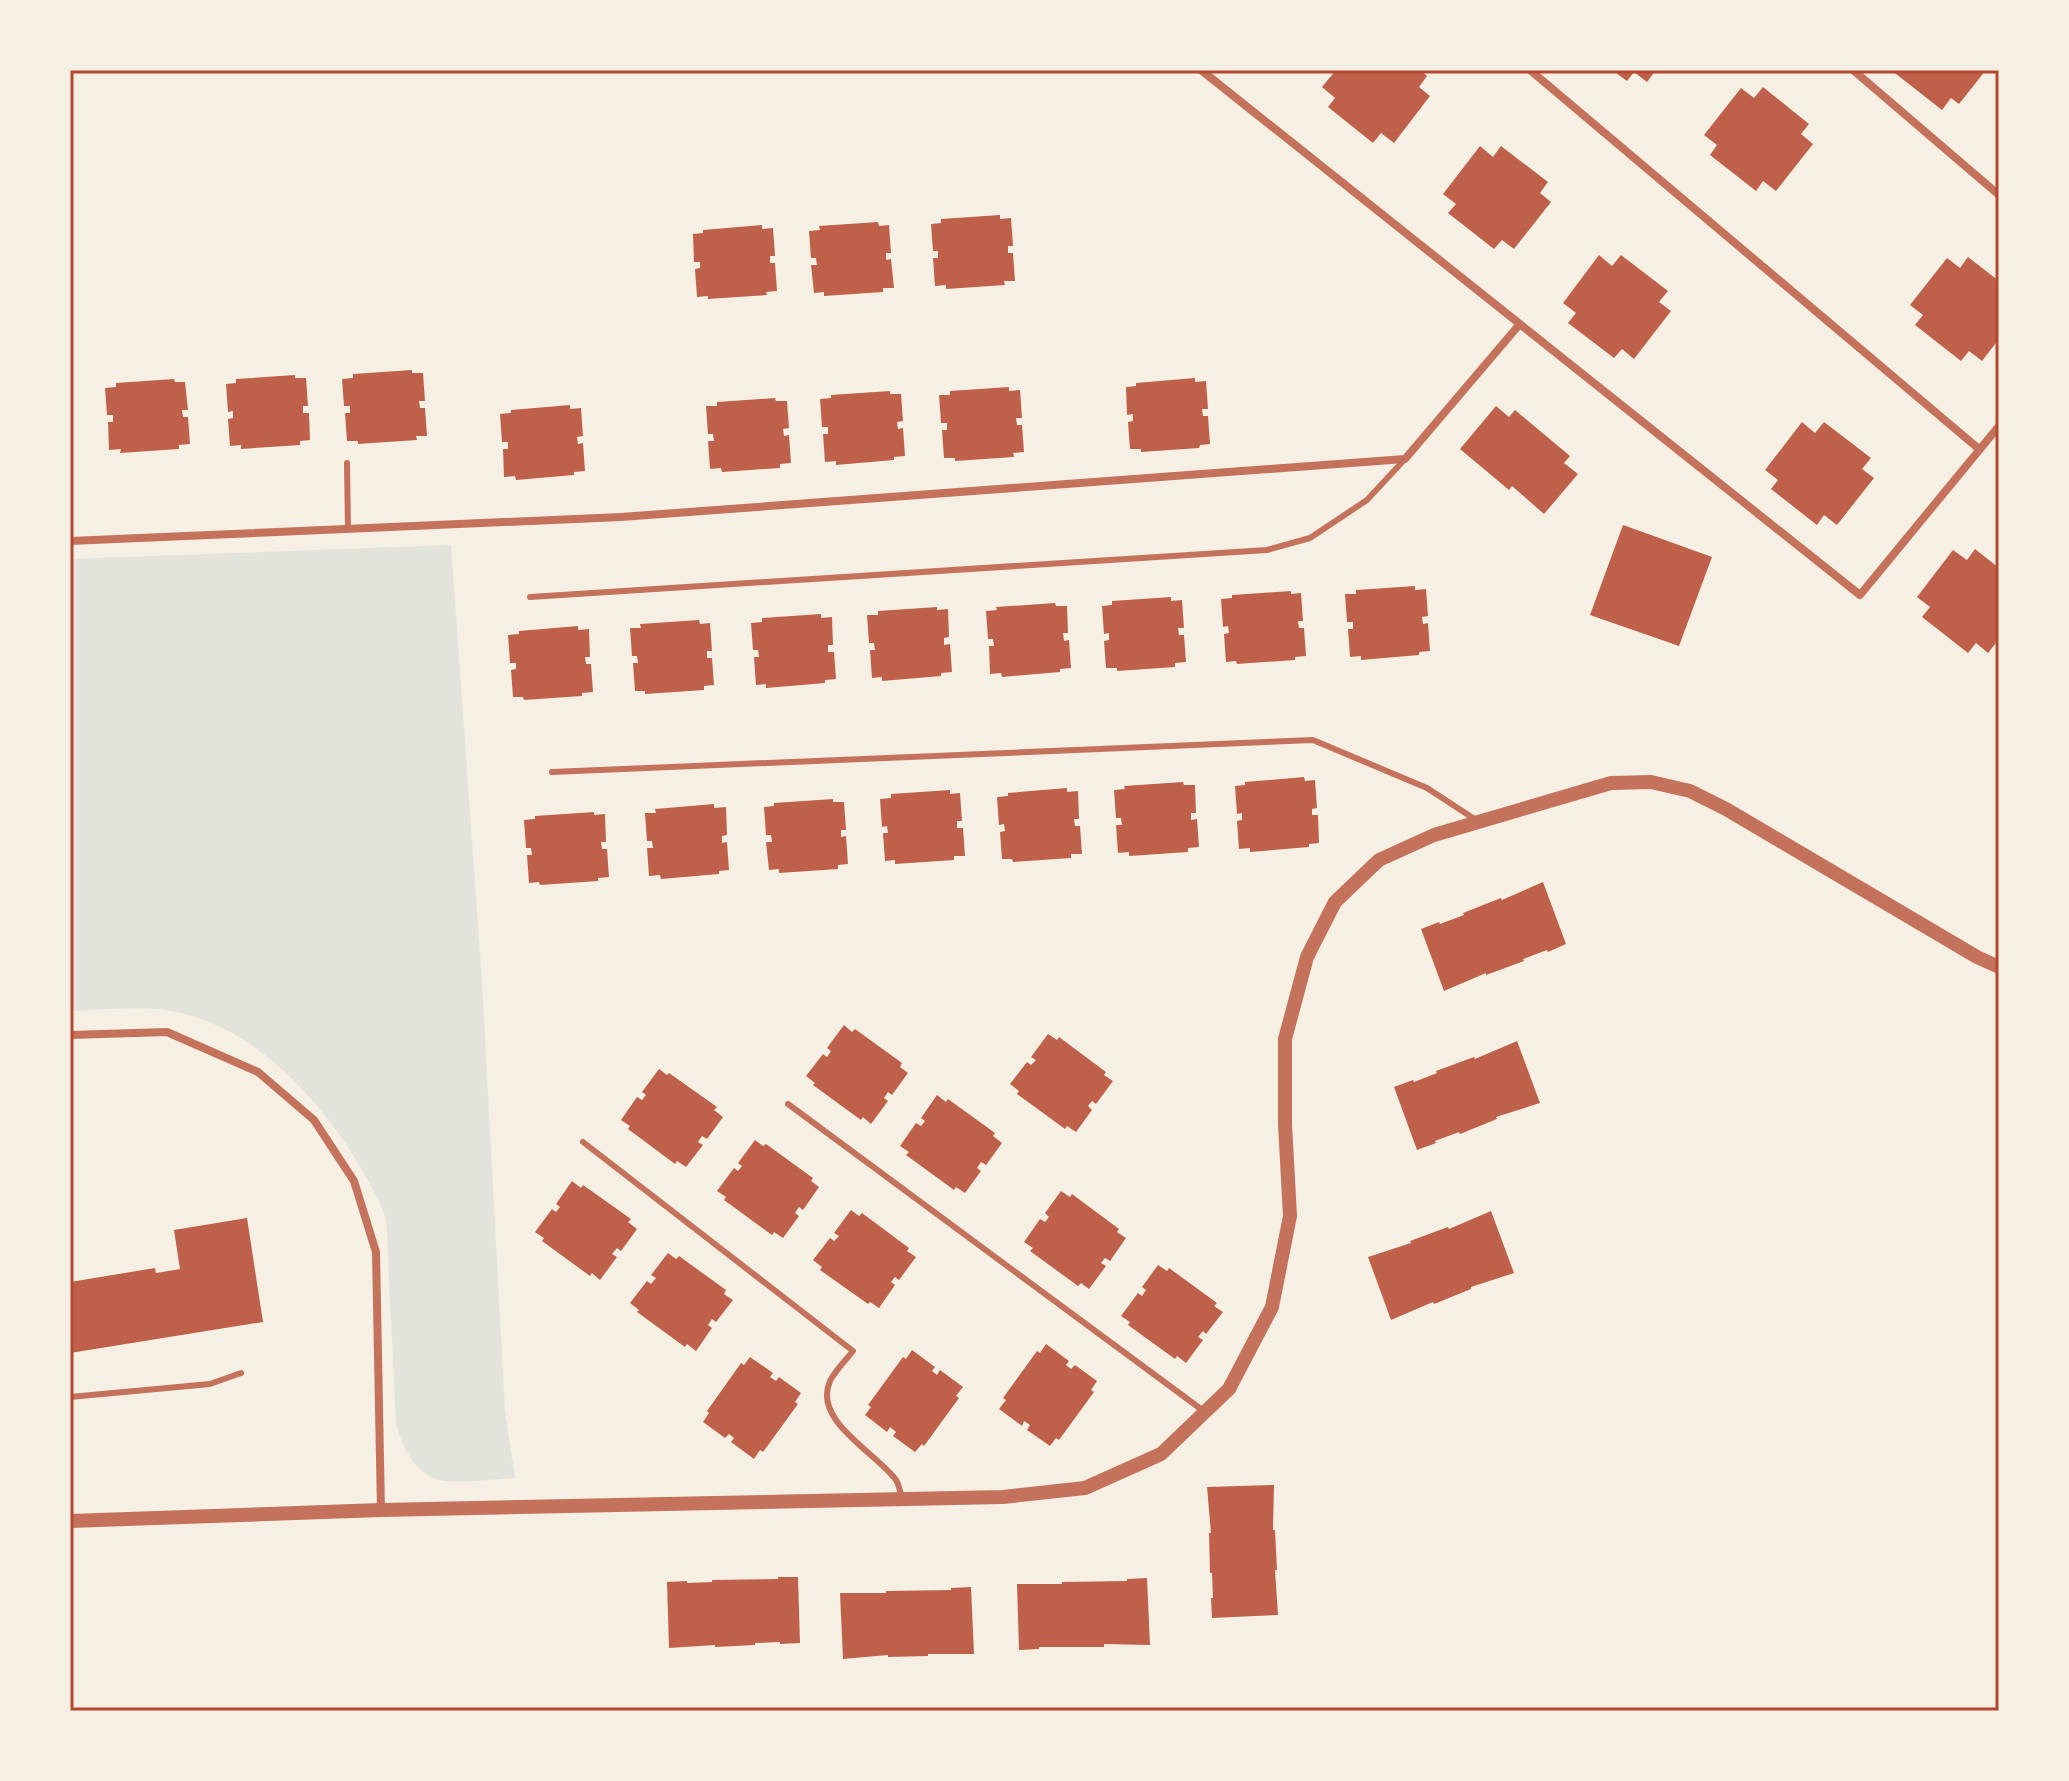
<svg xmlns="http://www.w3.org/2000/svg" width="2069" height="1781" viewBox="0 0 2069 1781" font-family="'Roboto Condensed',sans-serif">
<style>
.green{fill:#e2e4dc}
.building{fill:#bf614a}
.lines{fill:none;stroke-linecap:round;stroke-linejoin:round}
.service{stroke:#c5725c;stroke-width:6}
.minor{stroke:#c5725c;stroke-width:8}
.tertiary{stroke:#c5725c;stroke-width:14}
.neatline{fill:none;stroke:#b5482f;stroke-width:3}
</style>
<rect width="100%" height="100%" fill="#f6efe4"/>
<path class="green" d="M451 545 482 981 505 1411 515 1478C493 1479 468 1483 446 1481 418 1479 401 1447 396 1423 394 1378 392 1333 389 1289 388 1267 389 1243 386 1222 384 1207 373 1190 366 1177 329 1109 263 1034 185 1014 148 1004 108 1010 70 1011V559Z"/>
<g class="building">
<polygon points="1336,70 1420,70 1427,76 1419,87 1430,96 1394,143 1381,133 1373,143 1328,107 1335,98 1322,87"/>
<polygon points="1612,70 1656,70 1647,82 1634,72 1627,81"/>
<polygon points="1891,70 1986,70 1959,104 1951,98 1942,110"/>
<polygon points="1763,87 1809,124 1801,134 1813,144 1776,191 1763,181 1756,191 1710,155 1717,145 1704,135 1741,88 1754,98"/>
<polygon points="1480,146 1493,157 1501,146 1548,182 1540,193 1551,202 1514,249 1502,240 1494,249 1448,213 1456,204 1443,194"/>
<polygon points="1000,215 1000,219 1011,218 1013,246 1008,246 1008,253 1013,253 1015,281 1004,281 1005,285 946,289 946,285 935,286 933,258 938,258 938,251 933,251 931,224 941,223 941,219"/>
<polygon points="878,222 879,226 889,225 891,253 886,253 886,260 891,259 894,288 883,288 883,292 824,296 824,292 814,293 811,265 817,265 816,258 811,258 809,231 820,230 819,226"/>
<polygon points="762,225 762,229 773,228 775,256 770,256 770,263 775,263 777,291 766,292 767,295 708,299 708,296 697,297 695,269 700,268 700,262 694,262 693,234 703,233 703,230"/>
<polygon points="1599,255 1612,266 1621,255 1668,291 1659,302 1671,311 1634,359 1622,349 1614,358 1568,323 1576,313 1563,303"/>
<polygon points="1968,257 1999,281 1999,339 1982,361 1969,351 1961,361 1915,325 1923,315 1910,305 1947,258 1960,268"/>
<polygon points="412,370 412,373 423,373 425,401 419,401 420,408 425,408 427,436 416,436 417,440 358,444 358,441 347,441 345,413 350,413 350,406 344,406 342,379 353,378 353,374"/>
<polygon points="295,375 295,378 306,378 308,406 303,406 303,413 309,413 310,440 300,441 300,445 241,449 241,445 230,446 228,419 233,418 233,411 228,412 226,384 236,383 236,379"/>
<polygon points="1195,378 1195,382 1206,381 1208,409 1202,409 1203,416 1208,416 1210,444 1200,445 1199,448 1141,452 1141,449 1130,449 1128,422 1133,421 1133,414 1127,415 1126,387 1136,386 1136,383"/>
<polygon points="174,379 175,382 185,382 188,410 182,410 183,417 188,417 190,444 179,445 179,449 120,453 121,449 109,450 108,422 113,422 113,415 107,415 105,388 116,387 116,383"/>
<polygon points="1009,387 1009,391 1020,390 1022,418 1016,418 1017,425 1022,425 1024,452 1013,453 1014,457 955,461 955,458 944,458 942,430 947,430 947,423 941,423 939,395 950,395 950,391"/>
<polygon points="890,391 890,394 901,394 903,421 897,422 898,429 903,428 905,456 894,457 894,460 836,465 836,461 825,462 823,434 828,434 828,427 822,427 820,399 831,398 831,395"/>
<polygon points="775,398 776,401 787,401 789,428 783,429 784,436 789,435 791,463 780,464 780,468 722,472 721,468 710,469 708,441 714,441 713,434 708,434 706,406 717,406 717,402"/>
<polygon points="570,405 570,409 581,408 583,436 577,437 578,444 583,443 585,471 574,472 574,475 516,480 515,476 504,477 503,449 508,449 508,442 502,442 500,414 511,413 511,410"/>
<polygon points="1496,406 1509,417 1515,410 1570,456 1564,463 1578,474 1544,514 1512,486 1509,490 1460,449"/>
<polygon points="1802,422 1815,433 1824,422 1871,458 1862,469 1874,478 1837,525 1824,515 1817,525 1771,489 1778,480 1765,470"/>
<polygon points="1623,525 1712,557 1679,646 1590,615"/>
<polygon points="1975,549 1999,568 1999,639 1988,653 1976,643 1968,653 1922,617 1930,607 1917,597 1953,550 1967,560"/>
<polygon points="1415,586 1415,590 1426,589 1428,616 1422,617 1423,624 1428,623 1430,651 1419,652 1419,655 1361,660 1361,656 1350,657 1348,629 1353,629 1353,622 1347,622 1345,594 1356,594 1356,590"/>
<polygon points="1291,591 1291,594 1301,593 1303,621 1298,621 1299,628 1304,628 1306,656 1295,657 1295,660 1237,664 1236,661 1226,662 1224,634 1229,633 1228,626 1223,627 1221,599 1232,598 1232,595"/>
<polygon points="1171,597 1171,601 1182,600 1184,628 1178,628 1179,635 1184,635 1186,662 1175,663 1175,667 1117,671 1117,668 1106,668 1104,641 1109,640 1109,633 1104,634 1102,606 1112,605 1112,601"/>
<polygon points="1055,603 1056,606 1067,606 1068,633 1063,633 1064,641 1069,640 1071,668 1060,669 1060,672 1002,677 1001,673 990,674 989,646 994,646 993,639 988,639 986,611 997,610 996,607"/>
<polygon points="937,607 937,610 948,609 949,637 944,638 944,645 950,644 952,672 941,673 941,676 882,681 882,677 872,678 870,650 875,650 874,643 869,643 867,615 878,615 878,611"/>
<polygon points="821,614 821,618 832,617 833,645 828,645 828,652 834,652 836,679 825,680 825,683 766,688 766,684 756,685 754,657 759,657 758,650 753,650 751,623 762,622 762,618"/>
<polygon points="699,620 700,624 710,623 712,651 707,651 707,658 712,658 714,685 704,686 704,690 645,694 645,691 635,691 633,663 638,663 637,656 632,656 630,628 641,628 640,624"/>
<polygon points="578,626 578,630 589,629 590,657 585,657 586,664 591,664 593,692 582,693 582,696 524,700 523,697 513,697 511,670 516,669 516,663 510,663 508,635 519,634 519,631"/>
<polygon points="1304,777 1305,781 1315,780 1317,808 1312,809 1312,815 1318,815 1319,843 1309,844 1309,847 1250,852 1250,848 1239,849 1237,821 1242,820 1242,813 1237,814 1235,786 1245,785 1245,782"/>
<polygon points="1183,782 1184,785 1195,785 1196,813 1191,813 1191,820 1197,819 1199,847 1188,848 1188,852 1129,856 1129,852 1118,853 1116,825 1122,825 1121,818 1116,818 1114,790 1125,789 1124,786"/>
<polygon points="1067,788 1067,792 1078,791 1079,819 1074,819 1075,826 1080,826 1082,854 1071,854 1071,858 1013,862 1012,859 1002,859 1000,832 1005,831 1004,824 999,825 997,797 1008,796 1008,793"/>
<polygon points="950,790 950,794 960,793 962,821 957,821 957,828 963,828 965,856 954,856 954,860 895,864 895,860 885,861 883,833 888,833 887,826 882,827 880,799 891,798 891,794"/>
<polygon points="833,799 833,802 844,802 846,830 841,830 841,837 846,836 848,864 838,865 838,869 779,873 779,869 769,870 766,842 772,842 771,835 766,835 764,807 774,806 774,803"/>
<polygon points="714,804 714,808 726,807 727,835 722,836 722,843 727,842 729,870 719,871 719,874 661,879 660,875 649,876 647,848 653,848 652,841 647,841 645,813 656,813 655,809"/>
<polygon points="594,812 594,815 605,814 606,842 601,842 602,849 607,849 609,877 598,878 598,881 540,885 539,882 529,883 527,855 532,855 531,848 526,848 524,820 535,819 535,816"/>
<polygon points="1543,882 1566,944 1548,952 1547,950 1523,959 1524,961 1486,975 1486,973 1444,991 1421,929 1439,922 1440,924 1464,915 1463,913 1501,898 1502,900"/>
<polygon points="844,1025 852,1032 855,1029 902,1063 900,1067 908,1073 892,1095 888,1092 884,1098 888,1101 871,1124 863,1117 861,1120 813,1085 815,1083 806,1076 823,1054 827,1057 831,1051 827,1048"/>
<polygon points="1048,1034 1057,1040 1059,1037 1106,1072 1104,1075 1113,1081 1096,1104 1092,1101 1088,1106 1092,1110 1076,1132 1067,1126 1065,1129 1017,1094 1019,1091 1010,1084 1027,1062 1031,1065 1036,1060 1031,1057"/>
<polygon points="1517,1041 1540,1103 1496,1117 1497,1119 1460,1134 1459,1132 1435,1141 1436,1143 1417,1150 1394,1087 1413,1080 1414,1082 1437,1073 1436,1071 1474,1057 1475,1059"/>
<polygon points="659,1069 667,1075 669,1073 717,1107 714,1110 723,1117 707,1139 702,1136 698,1142 703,1145 686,1167 677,1161 675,1164 628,1129 630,1126 621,1120 637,1097 642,1100 646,1095 642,1092"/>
<polygon points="937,1095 946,1102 948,1099 995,1133 993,1136 1002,1143 986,1165 981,1162 977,1168 981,1171 965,1193 956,1187 954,1190 906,1155 909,1152 900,1146 916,1123 921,1126 925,1121 921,1118"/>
<polygon points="755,1140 763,1146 766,1144 813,1178 811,1181 819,1187 803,1210 799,1207 795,1213 799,1216 783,1238 774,1232 772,1235 724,1200 726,1197 717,1191 734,1168 738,1171 742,1166 738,1163"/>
<polygon points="572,1181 581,1188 583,1185 631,1219 628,1222 637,1229 621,1251 617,1248 612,1254 617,1257 600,1280 592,1273 590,1276 542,1241 544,1238 535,1232 552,1209 556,1212 560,1207 556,1204"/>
<polygon points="1061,1191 1070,1197 1072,1194 1119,1229 1117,1232 1126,1238 1110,1261 1105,1258 1101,1263 1106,1266 1089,1289 1081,1283 1078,1286 1030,1251 1033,1248 1024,1242 1040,1219 1045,1222 1049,1217 1045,1213"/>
<polygon points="851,1210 859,1216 862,1213 909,1248 907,1251 916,1257 899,1280 895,1277 891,1282 895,1285 879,1308 870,1302 868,1304 820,1270 822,1267 813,1260 830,1238 834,1241 839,1236 834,1233"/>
<polygon points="1491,1211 1514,1273 1471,1287 1471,1289 1434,1304 1433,1302 1391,1320 1368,1257 1411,1243 1410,1241 1448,1227 1449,1229"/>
<polygon points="247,1218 263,1322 70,1353 70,1282 155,1268 156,1273 180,1269 174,1230"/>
<polygon points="668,1253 676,1259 679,1256 726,1290 724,1294 733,1300 716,1322 712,1319 708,1325 712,1328 696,1351 687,1344 685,1347 637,1312 639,1310 630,1303 647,1281 651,1284 656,1278 651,1275"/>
<polygon points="1158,1265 1167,1271 1169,1268 1217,1303 1214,1306 1223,1312 1206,1334 1203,1331 1198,1337 1203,1340 1186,1363 1177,1356 1175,1359 1128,1325 1130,1322 1121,1316 1138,1293 1142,1296 1146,1290 1142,1287"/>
<polygon points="1046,1344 1069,1361 1066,1365 1071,1369 1075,1365 1097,1381 1091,1390 1094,1392 1059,1440 1056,1438 1050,1446 1027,1430 1030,1425 1024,1421 1022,1426 999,1409 1006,1400 1003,1398 1037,1351 1040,1353"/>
<polygon points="912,1350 935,1367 932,1371 937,1375 940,1370 963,1387 956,1396 959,1398 924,1446 922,1444 915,1452 893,1436 896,1432 890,1427 887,1432 865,1415 871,1407 868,1405 903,1357 906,1359"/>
<polygon points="750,1357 773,1373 770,1377 776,1381 779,1377 801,1393 795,1402 798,1404 763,1452 760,1450 754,1459 731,1442 734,1438 729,1434 725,1438 703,1422 709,1413 707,1411 741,1363 744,1365"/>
<polygon points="1274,1485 1273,1530 1275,1530 1277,1570 1275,1570 1278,1615 1212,1618 1211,1598 1213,1598 1212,1573 1210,1573 1209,1533 1211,1533 1207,1487"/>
<polygon points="778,1577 798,1577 800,1643 780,1644 780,1642 755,1643 755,1645 715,1647 715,1645 669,1648 667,1582 687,1581 687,1583 712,1582 712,1580 778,1579"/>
<polygon points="1147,1578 1150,1645 1104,1644 1104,1647 1039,1647 1039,1649 1019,1650 1017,1584 1062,1584 1062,1582 1127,1581 1127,1579"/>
<polygon points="971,1587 974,1654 928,1654 928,1656 888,1657 888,1655 843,1659 840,1593 886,1593 886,1591 951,1590 951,1588"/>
</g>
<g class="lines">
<g class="service">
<polyline points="347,463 348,529"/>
<polyline points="530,597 1267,550 1310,538 1367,500 1405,459"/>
<polyline points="552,772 1313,740 1427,788 1476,820"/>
<polyline points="788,1104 1205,1412"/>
<path d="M583 1142 853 1351C846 1360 835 1371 830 1381 812 1421 877 1453 896 1480 899 1485 900 1491 902 1498"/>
<polyline points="70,1397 210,1384 241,1373"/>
</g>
<g class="minor">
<polyline points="1201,70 1860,595 1999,426"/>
<polyline points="1530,70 1979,449"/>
<polyline points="1853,70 1999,195"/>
<polyline points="70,541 621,517 1405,459 1519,325"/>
<polyline points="70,1035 167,1032 258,1072 314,1120 354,1181 376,1252 381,1510"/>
</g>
<polyline class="tertiary" points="70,1521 381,1510 1003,1497 1085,1488 1161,1454 1229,1389 1272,1307 1290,1216 1285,1124 1285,1039 1307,957 1335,902 1379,860 1434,835 1611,783 1651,782 1690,791 1726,809 1977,957 1999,967"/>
</g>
<rect width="2069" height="1781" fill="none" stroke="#f6efe4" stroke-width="144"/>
<rect x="72" y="72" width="1925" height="1637" class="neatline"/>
</svg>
